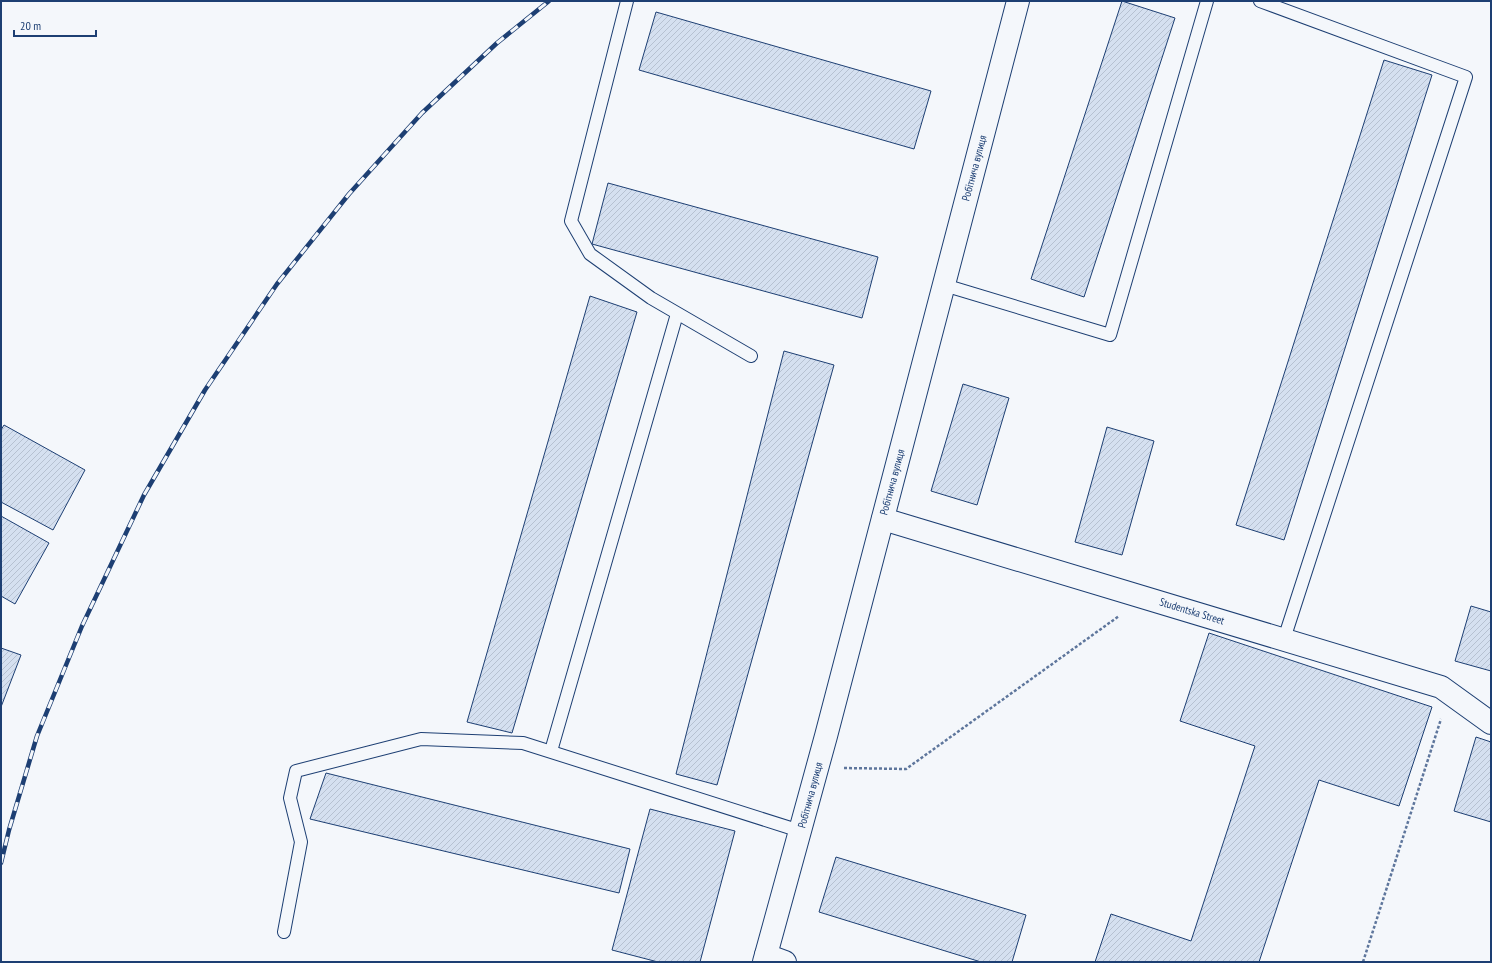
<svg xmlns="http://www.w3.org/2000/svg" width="1492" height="963" viewBox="0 0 1492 963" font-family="'PT Sans Narrow',sans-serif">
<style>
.building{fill:url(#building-hatch);stroke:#1d3f73}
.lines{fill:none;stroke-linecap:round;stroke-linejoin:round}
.service-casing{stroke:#1d3f73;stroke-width:14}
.minor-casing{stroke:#1d3f73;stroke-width:24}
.primary-casing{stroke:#1d3f73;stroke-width:24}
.path{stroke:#5e769c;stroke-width:2.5;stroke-dasharray:3 2;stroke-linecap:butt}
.service{stroke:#f4f7fb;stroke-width:12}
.minor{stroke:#f4f7fb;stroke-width:22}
.primary{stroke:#f4f7fb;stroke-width:22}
.rail-casing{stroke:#1d3f73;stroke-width:4.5}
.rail{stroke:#f4f7fb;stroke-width:3;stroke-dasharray:9;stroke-linecap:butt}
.labels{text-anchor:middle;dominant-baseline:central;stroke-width:3;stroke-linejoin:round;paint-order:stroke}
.street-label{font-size:11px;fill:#1d3f73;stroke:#f4f7fb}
</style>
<defs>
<pattern id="building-hatch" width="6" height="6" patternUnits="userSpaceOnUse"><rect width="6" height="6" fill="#d5e0f0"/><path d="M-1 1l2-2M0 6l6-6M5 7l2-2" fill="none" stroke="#b6c1d1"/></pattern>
</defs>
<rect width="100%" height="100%" fill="#f4f7fb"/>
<g class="building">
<polygon points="1122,1 1175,18 1084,297 1031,279"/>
<polygon points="656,12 931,91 914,149 639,70"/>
<polygon points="1384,60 1432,75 1284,540 1236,525"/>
<polygon points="608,183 878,257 862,318 592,244"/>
<polygon points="590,296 637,312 512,733 467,722"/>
<polygon points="784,351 834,365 717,785 676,774"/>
<polygon points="963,384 1009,398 977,505 931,491"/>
<polygon points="4,425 85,470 53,530 1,502 1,430"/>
<polygon points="1107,427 1154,441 1122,555 1075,542"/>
<polygon points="1,516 49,543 15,604 1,596"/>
<polygon points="1471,606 1491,612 1491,671 1455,661"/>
<polygon points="1209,633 1432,707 1399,806 1319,780 1259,962 1095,962 1111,914 1191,941 1255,746 1180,721"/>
<polygon points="1,648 21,655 1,707"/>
<polygon points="1476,737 1491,742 1491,822 1454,811"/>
<polygon points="326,773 630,849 619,893 310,819"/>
<polygon points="650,809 735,831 700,962 658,962 612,950"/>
<polygon points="836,857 1026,915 1012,962 981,962 819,912"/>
</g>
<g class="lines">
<defs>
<g id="service">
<polyline points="627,1 571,221 590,254 651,298 751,356"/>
<polyline points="1260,1 1466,77 1284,639"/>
<polyline points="944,285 1110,335 1207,1"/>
<polyline points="551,751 677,314"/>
<polyline points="284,932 301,842 290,798 296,771 421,739 523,743 800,831"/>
</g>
<g id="minor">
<polyline points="883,519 1441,687 1491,723"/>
<polyline points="766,955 785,962"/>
</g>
<polyline id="primary" points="764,962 826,736 1018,1"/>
</defs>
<use href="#service" class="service-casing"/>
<use href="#minor" class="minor-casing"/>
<use href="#primary" class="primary-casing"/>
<g class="path">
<polyline points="844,768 906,769 1119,616"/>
<polyline points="1363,962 1441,719"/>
</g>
<use href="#service" class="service"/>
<use href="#minor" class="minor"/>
<use href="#primary" class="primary"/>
<defs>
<polyline id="rail" points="1,863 9,830 37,736 82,626 144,495 205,390 277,284 349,194 422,113 497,43 549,1"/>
</defs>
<use href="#rail" class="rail-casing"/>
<use href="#rail" class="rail"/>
</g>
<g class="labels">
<g class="street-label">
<text transform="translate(974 168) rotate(-75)">Робітнича вулиця</text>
<text transform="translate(892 482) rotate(-75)">Робітнича вулиця</text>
<text transform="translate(1192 611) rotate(17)">Studentska Street</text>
<text transform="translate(810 795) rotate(-75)">Робітнича вулиця</text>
</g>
</g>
<rect width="1492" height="963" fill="none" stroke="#1d3f73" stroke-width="4"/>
<path d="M14 30v6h82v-6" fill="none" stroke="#1d3f73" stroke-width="2"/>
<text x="20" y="30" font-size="12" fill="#1d3f73" stroke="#f4f7fb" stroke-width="3" paint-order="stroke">20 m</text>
</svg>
